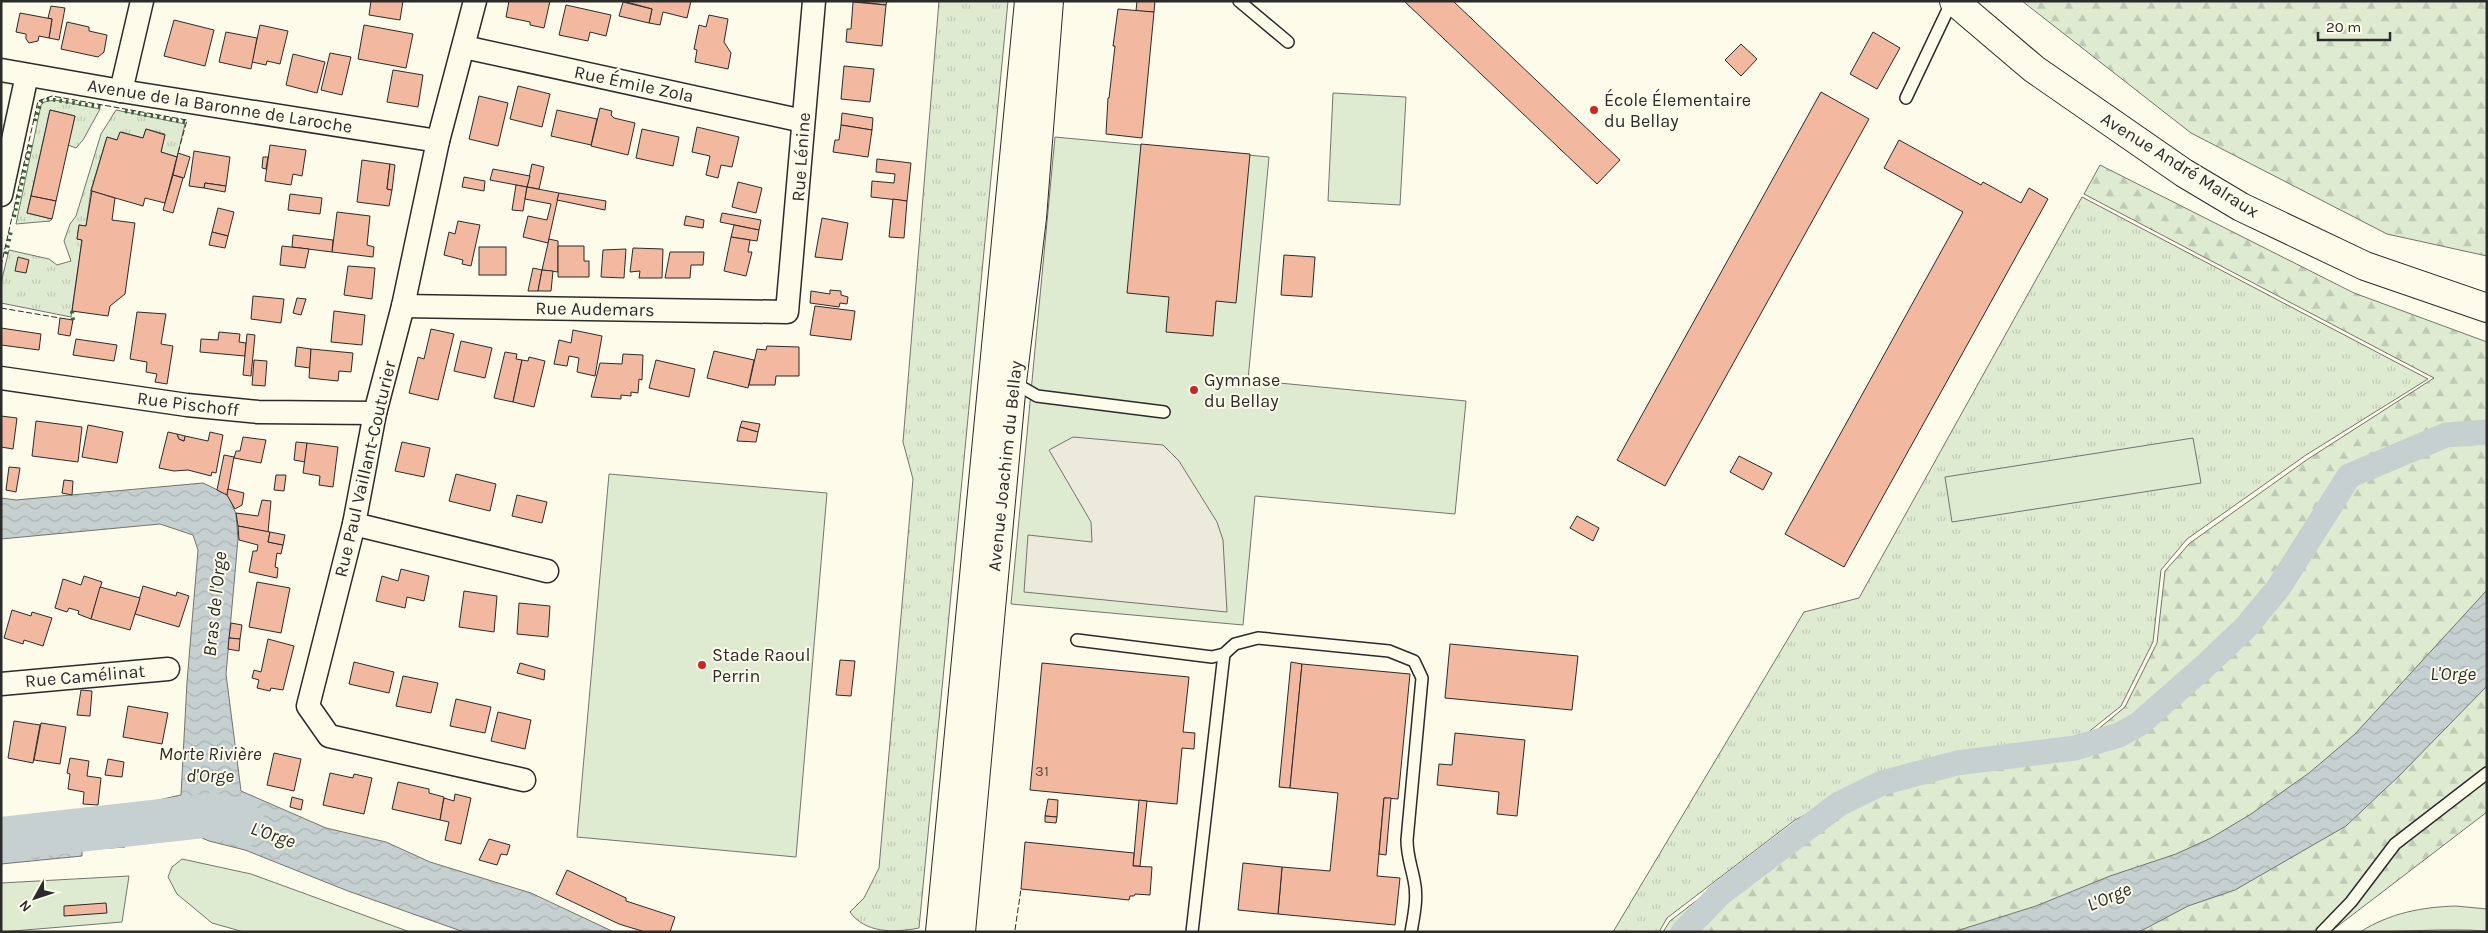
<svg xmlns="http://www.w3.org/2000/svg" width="2488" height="933" viewBox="0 0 2488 933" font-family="Karla,sans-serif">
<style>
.grass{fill:url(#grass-tufts);stroke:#74746e}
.forest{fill:url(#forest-firs);stroke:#74746e}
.garden{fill:#deebd1;stroke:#74746e}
.parking{fill:#eceadb;stroke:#74746e}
.water{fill:url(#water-waves);stroke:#74746e}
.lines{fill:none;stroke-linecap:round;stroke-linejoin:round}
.canal{stroke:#c7d0d0;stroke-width:25}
.river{stroke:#c7d0d0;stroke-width:44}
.building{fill:#f2b8a0;stroke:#2b2b2b}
.lane-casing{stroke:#2b2b2b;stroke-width:14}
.street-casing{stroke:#2b2b2b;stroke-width:25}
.secondary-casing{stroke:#2b2b2b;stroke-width:30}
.lane{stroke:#fdfbea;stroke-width:11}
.street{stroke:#fdfbea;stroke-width:22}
.secondary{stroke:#fdfbea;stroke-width:28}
.hedge{stroke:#34623c;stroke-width:4;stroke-dasharray:2.5 4;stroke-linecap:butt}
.fence{stroke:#2b2b2b;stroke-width:1;stroke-dasharray:6 2.5;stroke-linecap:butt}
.poi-dot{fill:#c62828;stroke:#fdfbea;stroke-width:2}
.labels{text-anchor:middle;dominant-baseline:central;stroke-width:4;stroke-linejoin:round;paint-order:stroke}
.number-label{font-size:15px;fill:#5d4e48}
.street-label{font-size:18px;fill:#2b2b2b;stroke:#fdfbea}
.poi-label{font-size:18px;fill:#2b2b2b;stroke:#fdfbea;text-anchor:start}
.water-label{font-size:19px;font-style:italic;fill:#2b2b2b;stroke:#fdfbea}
</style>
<defs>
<pattern id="grass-tufts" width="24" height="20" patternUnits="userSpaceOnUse" patternTransform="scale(1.25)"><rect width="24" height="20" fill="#deebd1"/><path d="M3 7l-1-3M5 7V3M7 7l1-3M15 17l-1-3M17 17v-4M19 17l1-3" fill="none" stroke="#bfcab4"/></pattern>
<pattern id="forest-firs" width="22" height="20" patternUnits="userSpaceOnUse" patternTransform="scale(1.25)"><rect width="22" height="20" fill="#deebd1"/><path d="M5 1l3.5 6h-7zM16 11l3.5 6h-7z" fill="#bfcab4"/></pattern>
<pattern id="water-waves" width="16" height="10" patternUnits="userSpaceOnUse" patternTransform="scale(1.25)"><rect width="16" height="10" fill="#c7d0d0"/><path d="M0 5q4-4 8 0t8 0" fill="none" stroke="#abb3b3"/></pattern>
</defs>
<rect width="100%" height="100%" fill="#fdfbea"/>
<g class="grass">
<path d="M939 1H1008L919 928C893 933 865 933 850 912L864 898 879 868 913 479 903 442Z"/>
<polygon points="55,100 100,109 83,140 76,148 68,145 75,116 50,110 27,213 52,219 50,221 16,224 41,105 44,102"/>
<polygon points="116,110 185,124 177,157 161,152 165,134 146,129 143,138 121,132 117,140 107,137 91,190 86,226 79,225 77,239 82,240 71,317 1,303 1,283 9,250 49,259 57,265 71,261 64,241 70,224 76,216 101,134"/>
<polygon points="2082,197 2428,379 2306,455 2187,539 2161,570 2153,642 2121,706 2076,742 2025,750 1988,750 1946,756 1881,777 1795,820 1667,918 1659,932 1613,932 1804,612 1859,598"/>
</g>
<g class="forest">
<polygon points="2022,1 2487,1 2487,256 2387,234 2191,133"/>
<polygon points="2100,165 2354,293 2487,342 2487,812 2330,932 1663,932 1670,921 1797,823 1882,780 1947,760 1989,753 2026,754 2079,745 2125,707 2157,643 2165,571 2190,543 2308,459 2434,378 2084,194"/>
</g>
<g class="garden">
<polygon points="1333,93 1406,97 1400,205 1328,201"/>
<polygon points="1055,137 1269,157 1248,380 1466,401 1455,514 1255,496 1243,625 1011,604"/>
<polygon points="2193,438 2201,483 1952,522 1945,477"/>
<polygon points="609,474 827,493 796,857 577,837"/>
<polygon points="182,859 251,874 410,932 244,932 212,923 177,894 168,877 172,867"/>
<polygon points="129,876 122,922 1,932 1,883"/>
<path d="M2456 906 2487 909V931C2445 928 2403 932 2360 932 2390 913 2422 907 2456 906Z"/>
</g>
<polygon class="parking" points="1073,437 1163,445 1179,461 1217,522 1223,540 1227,612 1024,592 1028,535 1092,542 1091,522 1049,450"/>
<g class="water">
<polygon points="203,483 228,495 236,514 238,539 226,674 241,791 326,828 386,842 430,862 531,893 614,932 464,932 348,891 245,850 209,841 202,838 184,816 183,811 146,819 125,847 82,850 82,856 1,864 1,821 72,819 181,795 187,682 198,550 193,535 160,524 1,539 1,498 16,500"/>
<polygon points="2487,590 2487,686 2400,775 2346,826 2235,890 2188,906 2139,932 1953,932 2036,906 2110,876 2176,854 2211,838 2251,814 2309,773 2355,734"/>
</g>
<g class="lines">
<polyline class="canal" points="1683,932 1721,893 1839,804 1882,783 1957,763 2075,748 2119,735 2139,724 2205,666 2246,627 2279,587 2349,476 2446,435 2487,432"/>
<polyline class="river" points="1,839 213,815 244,825"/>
</g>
<g class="building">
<polygon points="371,1 403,1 400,20 369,15"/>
<polygon points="509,1 550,1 544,28 530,25 530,22 506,17"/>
<polygon points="623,1 691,1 687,18 663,12 660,25 649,23 652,9"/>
<polygon points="851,1 887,1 886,5"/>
<polygon points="1137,1 1155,1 1154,12 1136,11"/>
<polygon points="1404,1 1453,1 1620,160 1597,184"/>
<polygon points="623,2 652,9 649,23 619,16"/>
<polygon points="853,2 886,5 882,46 846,42 847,29 851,29"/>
<polygon points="566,5 611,15 606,36 590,32 588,41 559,35"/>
<polygon points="51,6 65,8 59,40 49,38 52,19 48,18"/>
<polygon points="1118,9 1154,12 1142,138 1106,134 1108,98 1109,98 1115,46 1113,46"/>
<polygon points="20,13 52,19 49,38 39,36 38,41 29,43 26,39 26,34 16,32"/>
<polygon points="709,15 728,19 724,42 731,53 728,69 695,62 697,50 694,49 699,25 706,27"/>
<polygon points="174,20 214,30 205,66 164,56"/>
<polygon points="67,22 89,27 89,31 107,35 104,52 98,57 61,49"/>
<polygon points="260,25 288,31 280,64 267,61 266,65 252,62"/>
<polygon points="364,25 413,34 406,68 358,59"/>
<polygon points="226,32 257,38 251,69 219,62"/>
<polygon points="1873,32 1900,48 1877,89 1850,74"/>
<polygon points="1741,44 1757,59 1741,76 1725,60"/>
<polygon points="330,53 351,57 342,95 321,90"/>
<polygon points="293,54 325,62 317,93 286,85"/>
<polygon points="844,66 874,69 870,102 841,99"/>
<polygon points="393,70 423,75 418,107 387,102"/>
<polygon points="518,86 550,94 542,127 510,119"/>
<polygon points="1821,92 1869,119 1665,486 1617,460"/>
<polygon points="479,96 508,103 498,146 469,139"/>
<polygon points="600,108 612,111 611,115 614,118 635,123 628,155 591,146"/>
<polygon points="50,110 75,116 56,201 31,196"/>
<polygon points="557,110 597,119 591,145 551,136"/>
<polygon points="842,113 873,118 872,130 841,125"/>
<polygon points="841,125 872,130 868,157 833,152 835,140 839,140"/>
<polygon points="697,127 739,137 732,167 721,165 718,178 706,175 710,156 692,152"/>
<polygon points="146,129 165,135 161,152 177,157 165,203 145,198 143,206 91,191 107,137 117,140 120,132 143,138"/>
<polygon points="642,129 679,137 673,166 636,158"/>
<polygon points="1899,140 1981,185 1983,182 2021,203 2029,188 2048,199 1844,567 1785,534 1963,212 1884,168"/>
<polygon points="1141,144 1250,154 1236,303 1216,301 1213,336 1166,332 1169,297 1127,293"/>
<polygon points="270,145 306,150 302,176 293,174 291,185 265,181"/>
<polygon points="194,151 230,157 226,186 205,183 204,188 189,186"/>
<polygon points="178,153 190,157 184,178 173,175"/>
<polygon points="263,157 268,157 266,169 262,168"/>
<polygon points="877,159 911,163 907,201 871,197 872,181 894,183 895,174 876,172"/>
<polygon points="362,160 390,164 387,189 392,190 389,206 357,202"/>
<polygon points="390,164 395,165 392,190 387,189"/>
<polygon points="532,164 544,167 539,189 527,187"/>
<polygon points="493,169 530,176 527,187 490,180"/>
<polygon points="173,175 183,178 173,213 163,210"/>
<polygon points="464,177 485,181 484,191 462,187"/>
<polygon points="738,182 762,188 756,213 732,207"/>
<polygon points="205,183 226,186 225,192 204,188"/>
<polygon points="516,185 527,187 523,211 512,210"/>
<polygon points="527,187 559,193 548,243 523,237 528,216 547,220 551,204 525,199"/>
<polygon points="92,191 115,198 112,220 135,223 125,294 110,306 108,316 72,311 82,240 77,239 79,225 86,226"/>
<polygon points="559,193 606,201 605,210 557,200"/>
<polygon points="290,194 322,198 320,214 288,210"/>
<polygon points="31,196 56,201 52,219 27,213"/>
<polygon points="893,199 907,201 904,238 889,237"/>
<polygon points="218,208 234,212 228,236 212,232"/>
<polygon points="337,212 370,216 367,245 374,247 373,257 332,252"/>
<polygon points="722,213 761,220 759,230 720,222"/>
<polygon points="686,216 704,220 703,228 684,225"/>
<polygon points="822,218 848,223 842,260 815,257"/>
<polygon points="458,221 480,225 471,266 462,264 463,260 444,255 449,232 455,234"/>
<polygon points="734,225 759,230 757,241 731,237"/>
<polygon points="212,232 228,236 225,248 209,245"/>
<polygon points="293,235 333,240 332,252 292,247"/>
<polygon points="731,237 750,240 748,252 752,252 746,276 724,271"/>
<polygon points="549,239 558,241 558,272 542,270"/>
<polygon points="282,246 309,249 305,268 280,265"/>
<polygon points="558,246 584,246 584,261 589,261 589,277 558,277"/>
<rect x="479" y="247" width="27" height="28"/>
<polygon points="633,248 663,249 662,278 639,278 640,271 630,272"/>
<polygon points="626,249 624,278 601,277 603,250"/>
<polygon points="670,252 704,252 703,265 691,265 690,278 665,278"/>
<polygon points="1284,255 1315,257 1312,297 1281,295"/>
<polygon points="18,257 29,260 26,273 15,271"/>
<polygon points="348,266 375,268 372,299 344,295"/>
<polygon points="533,268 542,270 538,291 528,291"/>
<polygon points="542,270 553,271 551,291 538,291"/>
<polygon points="830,290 841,291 841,295 848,297 847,304 840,303 839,307 810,303 811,291 830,294"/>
<polygon points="253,296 284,299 281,323 251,319"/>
<polygon points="297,298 306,299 301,315 293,313"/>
<polygon points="815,306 855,311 851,340 810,335"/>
<polygon points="334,311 365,315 362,345 331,342"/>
<polygon points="137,312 166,314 161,344 173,346 167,384 155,382 157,374 146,372 147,362 130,359"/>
<polygon points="60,318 73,320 70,336 58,334"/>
<polygon points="1,328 41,334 39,350 1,345"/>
<polygon points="431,329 454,334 438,400 409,393 418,357 424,359"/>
<polygon points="573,330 602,336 595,376 577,372 579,358 569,356 567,366 554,364 559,340 571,343"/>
<polygon points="219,332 240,334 239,342 246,343 245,356 200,352 201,339 218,340"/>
<polygon points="247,334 255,335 251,376 243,375"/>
<polygon points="76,339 117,345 114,361 73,355"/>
<polygon points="461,341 492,348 485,378 454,371"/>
<polygon points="767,346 799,347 799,376 776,376 775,385 749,385 757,349 766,350"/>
<polygon points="297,347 311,349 310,368 295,366"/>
<polygon points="311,349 353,353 351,372 339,371 338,381 309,378"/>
<polygon points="714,351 754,360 748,388 707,378"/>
<polygon points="505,352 517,354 516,359 522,360 513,402 494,398"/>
<polygon points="623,354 643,355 642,380 639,379 638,393 631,392 631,396 621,395 621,399 591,397 600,363 622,364"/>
<polygon points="529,357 545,361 534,407 513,402 522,360 528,361"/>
<polygon points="254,360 267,361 265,386 252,385"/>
<polygon points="656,360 695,369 689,397 649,388"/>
<polygon points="1,416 17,418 13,449 1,447"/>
<polygon points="36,421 82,427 78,462 32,456"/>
<polygon points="742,421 760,424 758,432 740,427"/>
<polygon points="88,425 123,432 117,463 82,457"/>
<polygon points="740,427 758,432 756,442 737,441"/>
<polygon points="168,432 177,434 179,439 184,441 185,436 208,441 210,432 223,435 216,473 212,472 211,476 188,470 174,471 159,468"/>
<polygon points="177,434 185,436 184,441 179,439"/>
<polygon points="243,437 266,440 261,463 234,458 236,451 240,451"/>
<polygon points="296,442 307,443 305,462 294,460"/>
<polygon points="402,442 430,448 424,477 395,471"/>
<polygon points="307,443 338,447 333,487 319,485 320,476 303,473"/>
<polygon points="224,455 234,457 227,495 217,490"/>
<polygon points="1739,456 1772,473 1763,490 1730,472"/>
<polygon points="9,467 20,468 16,492 6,490"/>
<polygon points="456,474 496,484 490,511 449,501"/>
<polygon points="276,475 286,475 284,491 274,490"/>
<polygon points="64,480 73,481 72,495 62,493"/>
<polygon points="228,489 244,493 242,505 235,509 227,495"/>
<polygon points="517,495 547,502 542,523 512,516"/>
<polygon points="262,500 271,501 268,532 238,526 236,513 258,516"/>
<polygon points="1577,516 1599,528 1593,541 1570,528"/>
<polygon points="238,526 270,532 268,542 283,545 281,554 277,553 275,567 278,568 277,578 249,572 253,551 257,551 258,545 239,540"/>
<polygon points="270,532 285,535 283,545 268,542"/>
<polygon points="401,569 429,576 424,601 407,597 405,608 376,601 382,576 398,581"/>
<polygon points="84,576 102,582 91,619 78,614 79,611 69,608 67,612 55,608 63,579 81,585"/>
<polygon points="257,582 290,588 281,633 249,627"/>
<polygon points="143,586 176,596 177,592 189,596 179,627 135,614"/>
<polygon points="100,587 140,598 130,630 91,619"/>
<polygon points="464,591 497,596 494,632 459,627"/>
<polygon points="519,603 550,606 548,637 517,634"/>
<polygon points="12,610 31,616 32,612 52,618 43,646 24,640 23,644 4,638"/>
<polygon points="231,623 242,625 240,639 229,638"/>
<polygon points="229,638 240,639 239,651 228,649"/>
<polygon points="268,639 294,646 283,690 271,688 270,691 257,688 259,680 252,678 254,670 261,672"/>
<polygon points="1450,644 1578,656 1572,710 1445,698"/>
<polygon points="840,660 855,661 851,696 836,695"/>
<polygon points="354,662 394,672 389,693 349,684"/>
<polygon points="1291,662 1302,664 1290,788 1279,787"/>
<polygon points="520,663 545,670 544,680 517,673"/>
<polygon points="1042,663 1189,677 1183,732 1195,733 1194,749 1182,748 1177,804 1030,790"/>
<polygon points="1302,664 1410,674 1398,799 1384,798 1377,876 1400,878 1395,925 1278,914 1282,867 1330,871 1338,793 1290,788"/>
<polygon points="403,676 438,683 431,713 396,706"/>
<polygon points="81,690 92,691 90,716 77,715"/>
<polygon points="456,699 491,707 485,733 450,726"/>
<polygon points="128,706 168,713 162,744 123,737"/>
<polygon points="498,712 531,720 525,749 491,741"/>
<polygon points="14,721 40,725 33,763 8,758"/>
<polygon points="41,723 66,727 60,764 34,760"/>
<polygon points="1455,733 1525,740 1517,816 1497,814 1499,792 1437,785 1439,764 1452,765"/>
<polygon points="274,753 301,759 294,791 267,785"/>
<polygon points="70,758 89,761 87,776 101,778 98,805 83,804 84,792 68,789 70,774 67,773"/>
<polygon points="108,759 124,762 122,777 105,775"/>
<polygon points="330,773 353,778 354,774 372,778 364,814 323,805"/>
<polygon points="398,782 429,789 429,793 444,797 440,820 392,809"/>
<polygon points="455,794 471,798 461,844 445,840 449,822 440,820 444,798 454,801"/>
<polygon points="292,797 303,800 301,810 290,807"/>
<polygon points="1384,798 1391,798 1386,855 1379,854"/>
<polygon points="1048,799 1058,800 1057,817 1045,816"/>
<polygon points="1139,800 1147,801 1140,866 1133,866"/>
<polygon points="1045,816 1057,817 1056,823 1045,822"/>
<polygon points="489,839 510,845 507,855 501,854 497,865 479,860"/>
<polygon points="1025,842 1134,853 1133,866 1152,867 1150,895 1135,894 1134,896 1130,896 1129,900 1021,889"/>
<polygon points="1243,863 1282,867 1278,914 1238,910"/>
<polygon points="567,870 626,898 626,901 675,917 670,932 645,932 619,924 556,894"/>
<polygon points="106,903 107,913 64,916 64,906"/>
</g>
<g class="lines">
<defs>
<g id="lane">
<polyline points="1239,1 1288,42"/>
<polyline points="1906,98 1952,1"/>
<polyline points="1013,382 1037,396 1164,412"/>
<path d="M1077 640 1212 657 1224 654 1235 644 1258 638 1389 651 1414 661 1422 678 1407 840C1407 855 1411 865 1414 880 1418 897 1414 915 1411 932"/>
<polyline points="1192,932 1224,654"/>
<polyline points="2322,932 2351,902 2395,844 2487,773"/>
</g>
<g id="street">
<polyline points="475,1 438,141 403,306 375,413 354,524 308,706 329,736 524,780"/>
<polyline points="464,47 803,121"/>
<polyline points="1,70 121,91 438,141"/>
<polyline points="121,91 142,1"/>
<polyline points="1,195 27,75"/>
<polyline points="403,306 787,312 814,1"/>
<polyline points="1,378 187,405 258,412 375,413"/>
<polyline points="354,524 547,571"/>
<polyline points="1,684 168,669"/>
</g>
<g id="secondary">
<polyline points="1954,1 2034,69 2184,173 2241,207 2365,266 2487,308"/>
<polyline points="940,932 1029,1"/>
<polyline points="961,932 1012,382 1032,218 1049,1"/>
</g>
</defs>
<use href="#lane" class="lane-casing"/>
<use href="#street" class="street-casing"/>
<use href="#secondary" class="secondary-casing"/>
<use href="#lane" class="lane"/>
<use href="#street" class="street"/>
<use href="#secondary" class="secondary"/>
<g class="hedge">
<polyline points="125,111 185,122"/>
<polyline points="35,121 41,102 49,99 101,107"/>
<polyline points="14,217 31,143"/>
<polyline points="6,254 11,231"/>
<polyline points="72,311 73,320"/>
</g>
<g class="fence">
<polyline points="1,266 38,101 52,96 187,120 178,153"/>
<polyline points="1,308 60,318"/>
<polyline points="1015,930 1021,889"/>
</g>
</g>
<g class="poi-dot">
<circle cx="1594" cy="110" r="5"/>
<circle cx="1194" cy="390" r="5"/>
<circle cx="702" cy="665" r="5"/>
</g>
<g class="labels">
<g class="number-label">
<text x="1042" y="771">31</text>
</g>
<g class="street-label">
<text transform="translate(634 84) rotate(12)">Rue Émile Zola</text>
<text transform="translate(220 106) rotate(9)">Avenue de la Baronne de Laroche</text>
<text transform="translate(801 157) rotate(-86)">Rue Lénine</text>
<text transform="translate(2180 165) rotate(32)">Avenue André Malraux</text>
<text transform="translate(595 309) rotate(1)">Rue Audemars</text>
<text transform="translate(188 404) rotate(7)">Rue Pischoff</text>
<text transform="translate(1005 466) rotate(-84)">Avenue Joachim du Bellay</text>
<text transform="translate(365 469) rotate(-77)">Rue Paul Vaillant-Couturier</text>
<text transform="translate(85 676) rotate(-5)">Rue Camélinat</text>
</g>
<g class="poi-label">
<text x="1604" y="100">École Élementaire<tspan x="1604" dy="21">du Bellay</tspan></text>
<text x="1204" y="380">Gymnase<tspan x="1204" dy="21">du Bellay</tspan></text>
<text x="712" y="655">Stade Raoul<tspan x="712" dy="21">Perrin</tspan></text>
</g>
<g class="water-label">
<text transform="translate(215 604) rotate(-84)">Bras de l'Orge</text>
<text x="2453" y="674">L'Orge</text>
<text x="210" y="754">Morte Rivière<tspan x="210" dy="22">d'Orge</tspan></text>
<text transform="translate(273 835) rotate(19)">L'Orge</text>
<text transform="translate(2109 897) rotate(-23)">L'Orge</text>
</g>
</g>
<rect width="2488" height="933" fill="none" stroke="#2b2b2b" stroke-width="5"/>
<g transform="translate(35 898) rotate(230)" stroke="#fdfbea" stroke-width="4" paint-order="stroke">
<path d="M0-4L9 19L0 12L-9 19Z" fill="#2b2b2b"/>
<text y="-8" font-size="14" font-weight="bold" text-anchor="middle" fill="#2b2b2b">N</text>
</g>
<path d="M2318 32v8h72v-8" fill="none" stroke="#2b2b2b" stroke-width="2.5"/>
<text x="2326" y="32" font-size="15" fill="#2b2b2b" stroke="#fdfbea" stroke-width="4" paint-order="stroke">20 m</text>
</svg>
